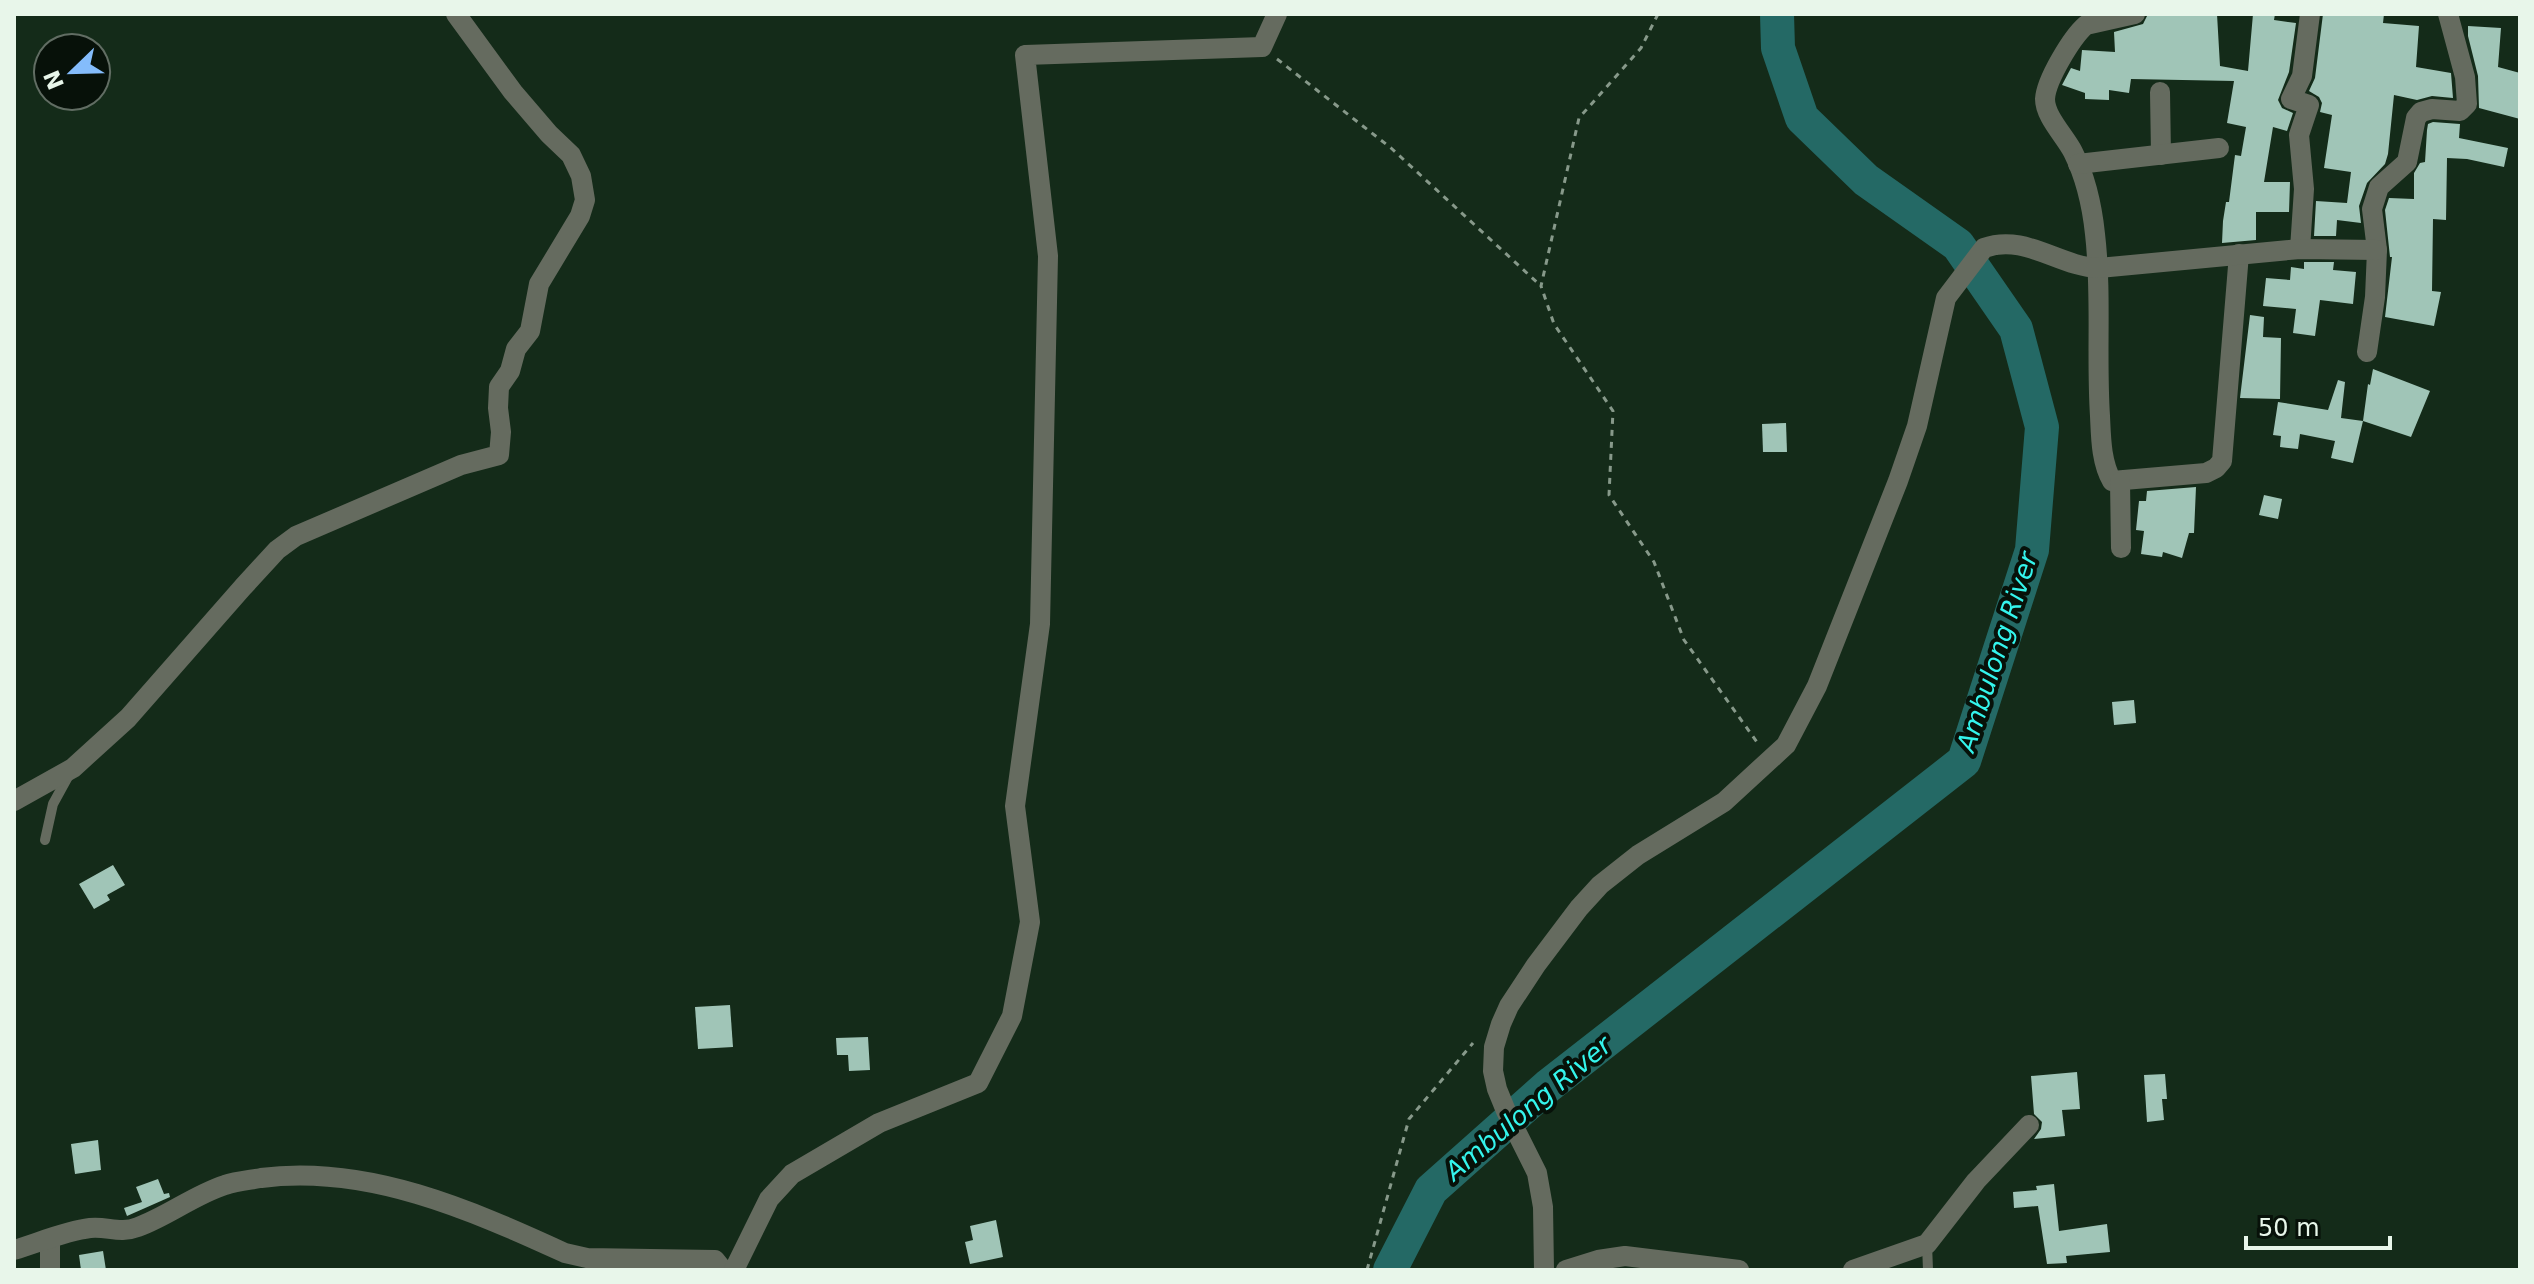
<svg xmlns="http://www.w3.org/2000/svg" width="2534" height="1284" viewBox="0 0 2534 1284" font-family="'DejaVu Sans',sans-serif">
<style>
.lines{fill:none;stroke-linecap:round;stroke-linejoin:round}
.river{stroke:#246965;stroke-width:34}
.building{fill:#a0c5b7}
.path{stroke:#87998a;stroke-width:3;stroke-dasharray:6 6;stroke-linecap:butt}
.service{stroke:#656b5f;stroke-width:10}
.minor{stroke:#656b5f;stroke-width:20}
.labels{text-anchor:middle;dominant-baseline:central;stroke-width:8;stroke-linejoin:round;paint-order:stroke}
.water-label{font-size:26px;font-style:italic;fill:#34f4ec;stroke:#071109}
</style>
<rect width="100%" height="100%" fill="#142b19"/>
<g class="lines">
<polyline class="river" points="1390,1270 1431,1190 1548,1086 1964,761 2032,550 2042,427 2016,329 1958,245 1866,180 1802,118 1778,48 1777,14"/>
</g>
<g class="building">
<polygon points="2148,14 2217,14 2220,66 2248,71 2253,14 2275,14 2274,20 2296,23 2289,72 2278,100 2282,108 2293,113 2287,131 2273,127 2264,182 2290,182 2289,212 2256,212 2256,240 2222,243 2223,221 2226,202 2229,202 2235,155 2241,156 2246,127 2227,123 2234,81 2131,79 2129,93 2109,90 2109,100 2085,99 2085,93 2062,85 2071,68 2080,71 2082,50 2115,52 2114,32 2143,24"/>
<polygon points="2323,14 2384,14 2383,23 2419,26 2416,67 2451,73 2453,98 2432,96 2417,100 2394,95 2388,154 2385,164 2367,183 2359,206 2361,223 2337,220 2336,236 2314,236 2316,201 2347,203 2351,172 2324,168 2332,115 2320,112 2322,103 2319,97 2309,91 2315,78"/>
<polygon points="2468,26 2501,28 2498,67 2520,73 2520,119 2479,108 2478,76 2468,36"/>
<polygon points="2433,122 2460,124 2459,138 2508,148 2504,167 2467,159 2447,158 2446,220 2433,219 2432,291 2441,292 2434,326 2385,317 2392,257 2390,257 2385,210 2389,198 2414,199 2414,173 2420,163 2425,162 2427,130 2428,124"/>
<polygon points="2304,262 2334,262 2333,270 2356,272 2353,304 2320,300 2315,336 2293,333 2296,309 2263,306 2266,278 2290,280 2291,267 2304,269"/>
<polygon points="2250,315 2264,317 2263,337 2281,338 2280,399 2240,398"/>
<polygon points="2373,369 2430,391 2411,437 2363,421 2353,463 2331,458 2335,441 2300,434 2298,449 2280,447 2281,436 2273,435 2278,402 2328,410 2338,380 2345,382 2341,418 2363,421 2368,384 2370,385"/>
<polygon points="1786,423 1787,452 1763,452 1762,424"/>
<polygon points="2196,487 2194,533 2189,533 2182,558 2163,552 2162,557 2141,554 2144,531 2136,530 2139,501 2146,501 2147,491"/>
<polygon points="2264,495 2282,499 2278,519 2259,515"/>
<polygon points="2134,700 2136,723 2114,725 2112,702"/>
<polygon points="113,865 125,885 107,895 110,900 94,909 79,884"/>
<polygon points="730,1005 733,1047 698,1049 695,1007"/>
<polygon points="868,1037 870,1070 849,1071 848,1055 837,1055 836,1038"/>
<polygon points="2077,1072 2080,1109 2062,1110 2065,1136 2034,1139 2041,1129 2042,1122 2034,1114 2031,1076"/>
<polygon points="2165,1074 2167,1099 2162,1099 2164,1120 2147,1122 2144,1075"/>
<polygon points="98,1140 101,1170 75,1174 71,1144"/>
<polygon points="158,1179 164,1194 169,1193 170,1197 127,1216 124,1208 142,1202 136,1187"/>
<polygon points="2054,1184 2059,1231 2107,1224 2110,1252 2066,1256 2067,1263 2047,1264 2038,1206 2014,1208 2013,1192 2037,1190 2036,1186"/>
<polygon points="996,1220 1003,1257 970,1264 965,1242 973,1240 970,1226"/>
<polygon points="103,1251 106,1270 81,1270 79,1255"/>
</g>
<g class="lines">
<g class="path">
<polyline points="1658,14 1641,48 1579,118 1541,286 1554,324 1613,411 1609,495 1654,562 1684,640 1759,745"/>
<polyline points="1277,59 1391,148 1541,286"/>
<polyline points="1367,1270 1409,1119 1473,1043"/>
</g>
<g class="service">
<polyline points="45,840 53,804 70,773"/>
<polyline points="1927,1244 1928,1270"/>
</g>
<g class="minor">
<path d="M2135 14 2086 25C2072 37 2046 80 2045 99 2045 117 2065 136 2073 152 2086 178 2092 205 2095 234 2102 294 2096 355 2100 416 2101 437 2101 462 2112 481L2206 473 2216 468 2222 461 2239 254"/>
<polyline points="2160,92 2161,155"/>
<polyline points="2078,164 2219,148"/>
<polyline points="2300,249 2304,189 2299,135 2309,105 2291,99 2302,76 2310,14"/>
<polyline points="2367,352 2375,297 2377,250 2372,209 2379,187 2407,162 2416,118 2421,112 2432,109 2460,111 2467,104 2465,77 2448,14"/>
<polyline points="2120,482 2121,548"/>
<polyline points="14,801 73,768 128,718 243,587 277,550 296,536 461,465 499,455 501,432 498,408 499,387 510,371 516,349 530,331 539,284 580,216 585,200 581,176 571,155 549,134 513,92 456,14"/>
<polyline points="50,1240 50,1270"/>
<path d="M14 1250C38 1243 65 1231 90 1228 107 1226 120 1234 138 1227 168 1216 194 1195 225 1185 236 1181 250 1180 261 1178 367 1164 471 1210 565 1253L587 1258 715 1260 723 1270"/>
<polyline points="734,1270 769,1199 792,1174 879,1123 978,1083 1012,1016 1030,922 1015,806 1040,624 1048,256 1025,55 1262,47 1277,14"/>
<path d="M1544 1270 1543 1207 1537 1173 1506 1111 1497 1089 1493 1071 1494 1047 1501 1024 1509 1006 1536 965 1579 908 1600 885 1638 855 1724 802 1786 745 1817 686 1898 481 1917 426 1946 298 1984 248C2025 233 2059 267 2099 268L2300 249 2377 250"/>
<polyline points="1566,1270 1598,1260 1625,1256 1739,1270"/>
<polyline points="1853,1270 1927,1244 1976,1181 2029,1125"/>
</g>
</g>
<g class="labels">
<g class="water-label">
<text transform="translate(1997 652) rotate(-72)">Ambulong River</text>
<text transform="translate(1528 1108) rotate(-40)">Ambulong River</text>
</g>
</g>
<rect width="2534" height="1284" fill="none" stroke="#e8f6ea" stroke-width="32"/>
<g transform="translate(72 72) rotate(247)"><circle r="38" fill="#071109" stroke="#616d63" stroke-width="2"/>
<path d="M0-6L14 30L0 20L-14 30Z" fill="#84bcfb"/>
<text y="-12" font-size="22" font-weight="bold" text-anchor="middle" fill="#e8f6ea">N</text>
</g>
<path d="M2246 1236v12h144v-12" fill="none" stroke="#e8f6ea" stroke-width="4"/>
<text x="2258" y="1236" font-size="24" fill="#e8f6ea" stroke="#071109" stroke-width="6" paint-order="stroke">50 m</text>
</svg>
